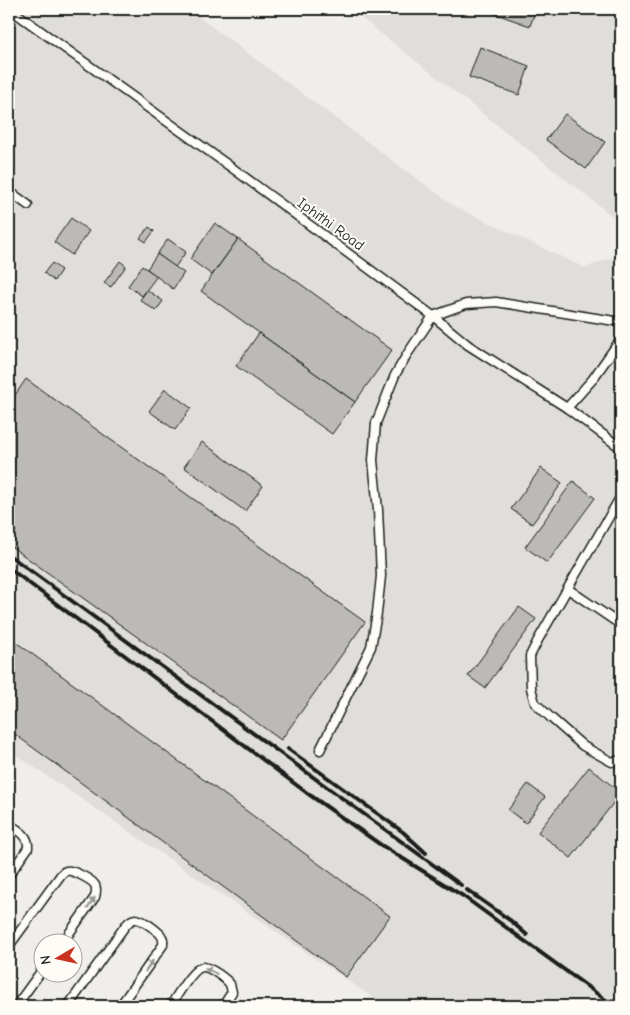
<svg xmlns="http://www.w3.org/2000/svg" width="630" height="1015" viewBox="0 0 630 1015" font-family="'Comic Neue',sans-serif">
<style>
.built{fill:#e0deda}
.building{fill:#bbbab6;stroke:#1c1c1c}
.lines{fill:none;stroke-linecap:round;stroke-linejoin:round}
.service-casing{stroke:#1c1c1c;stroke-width:11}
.service{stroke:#fdfcf7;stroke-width:8}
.rail{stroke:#1c1c1c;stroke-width:4}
.oneway{fill:#989794}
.labels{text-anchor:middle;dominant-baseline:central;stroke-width:4;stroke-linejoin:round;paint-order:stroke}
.street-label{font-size:15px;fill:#1c1c1c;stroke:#fdfcf7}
</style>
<rect width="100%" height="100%" fill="#f0eeea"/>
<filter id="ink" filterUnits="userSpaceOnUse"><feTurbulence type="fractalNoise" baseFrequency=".02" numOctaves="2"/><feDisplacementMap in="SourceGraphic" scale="10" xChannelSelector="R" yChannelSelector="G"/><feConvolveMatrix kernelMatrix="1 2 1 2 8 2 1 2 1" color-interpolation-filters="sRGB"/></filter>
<g filter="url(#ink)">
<g class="built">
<polygon points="9,9 188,9 454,206 585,268 621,254 621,1006 385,1006 9,750"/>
<polygon points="350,9 621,9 621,223"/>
</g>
<g class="building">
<polygon points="482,9 536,9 530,26"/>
<polygon points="480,47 529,66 519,95 469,77"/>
<polygon points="565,114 605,142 586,169 546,140"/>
<polygon points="71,218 89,231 72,255 54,242"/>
<polygon points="215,223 238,239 212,275 190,259"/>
<polygon points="149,227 154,231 146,242 140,238"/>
<polygon points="168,239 186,252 175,267 157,254"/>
<polygon points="238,239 392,350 355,402 201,291"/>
<polygon points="157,254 184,273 173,289 147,269"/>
<polygon points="120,261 126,266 111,287 104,283"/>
<polygon points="52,263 61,270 54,281 44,273"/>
<polygon points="142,266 157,276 142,296 128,286"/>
<polygon points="147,290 163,301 156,311 140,300"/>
<polygon points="259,333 355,402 332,434 236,366"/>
<polygon points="26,379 365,622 281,740 9,545 9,404"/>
<polygon points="165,389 191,408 175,430 149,411"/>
<polygon points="202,442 263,486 245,511 184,467"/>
<polygon points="541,468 562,483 532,524 511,509"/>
<polygon points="573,481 595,498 547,563 525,547"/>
<polygon points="519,607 536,619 485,688 468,676"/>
<polygon points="9,637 390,916 346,977 9,730"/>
<polygon points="589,767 621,793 571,858 538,832"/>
<polygon points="528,784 545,797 526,823 508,810"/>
</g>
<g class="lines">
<defs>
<g id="service">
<polyline points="10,9 235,170 433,316 468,345 567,408 592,380 621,339"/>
<polyline points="9,191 28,205"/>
<polyline points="567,408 621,448"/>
<polyline points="621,496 538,640 530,656 531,688 535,703 550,717 583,746 612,762 621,760"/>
<polyline points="568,589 621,625"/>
<polyline points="320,750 371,647 377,613 381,576 378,510 373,460 376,423 395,375 408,353 433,316 466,304 496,302 621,322"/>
<path d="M9 824C19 831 29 835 28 848L9 875"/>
<path d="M9 946 60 876C62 873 63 872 66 871 72 869 92 880 95 885 97 889 96 893 95 897L63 942"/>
<polyline points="16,1006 42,970"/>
<path d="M68 1006 125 926C128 923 131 919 135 919 141 918 160 932 162 937 164 940 163 942 163 945L120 1006"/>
<path d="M170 1006C176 998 193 967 203 967 210 967 226 979 230 984L232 992 223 1006"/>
</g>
</defs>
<use href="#service" class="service-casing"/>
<use href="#service" class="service"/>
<g class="rail">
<polyline points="9,555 461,885"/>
<polyline points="9,568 307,793 381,845 463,896 614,1006"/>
<polyline points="288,749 403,832 426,853"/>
<polyline points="467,890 511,921 527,935"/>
</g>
</g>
<defs><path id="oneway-solid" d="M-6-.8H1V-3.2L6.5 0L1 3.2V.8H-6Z" transform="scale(1.25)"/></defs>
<g class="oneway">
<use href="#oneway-solid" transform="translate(91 903) rotate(-56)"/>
<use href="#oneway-solid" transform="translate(149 966) rotate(-55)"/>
<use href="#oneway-solid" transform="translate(211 971) rotate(-153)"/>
</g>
</g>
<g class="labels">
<g class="street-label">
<text transform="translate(331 224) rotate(36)">Iphithi Road</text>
</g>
</g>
<rect width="630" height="1015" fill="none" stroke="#fdfcf7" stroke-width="30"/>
<rect x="15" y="15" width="600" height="985" fill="none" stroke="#1c1c1c" stroke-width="2" filter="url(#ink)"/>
<g transform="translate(58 958) rotate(261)"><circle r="24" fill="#fdfcf7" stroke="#a3a29f"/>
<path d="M0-4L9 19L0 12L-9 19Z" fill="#c8321e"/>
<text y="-8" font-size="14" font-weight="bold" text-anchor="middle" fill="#1c1c1c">N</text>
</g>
</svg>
